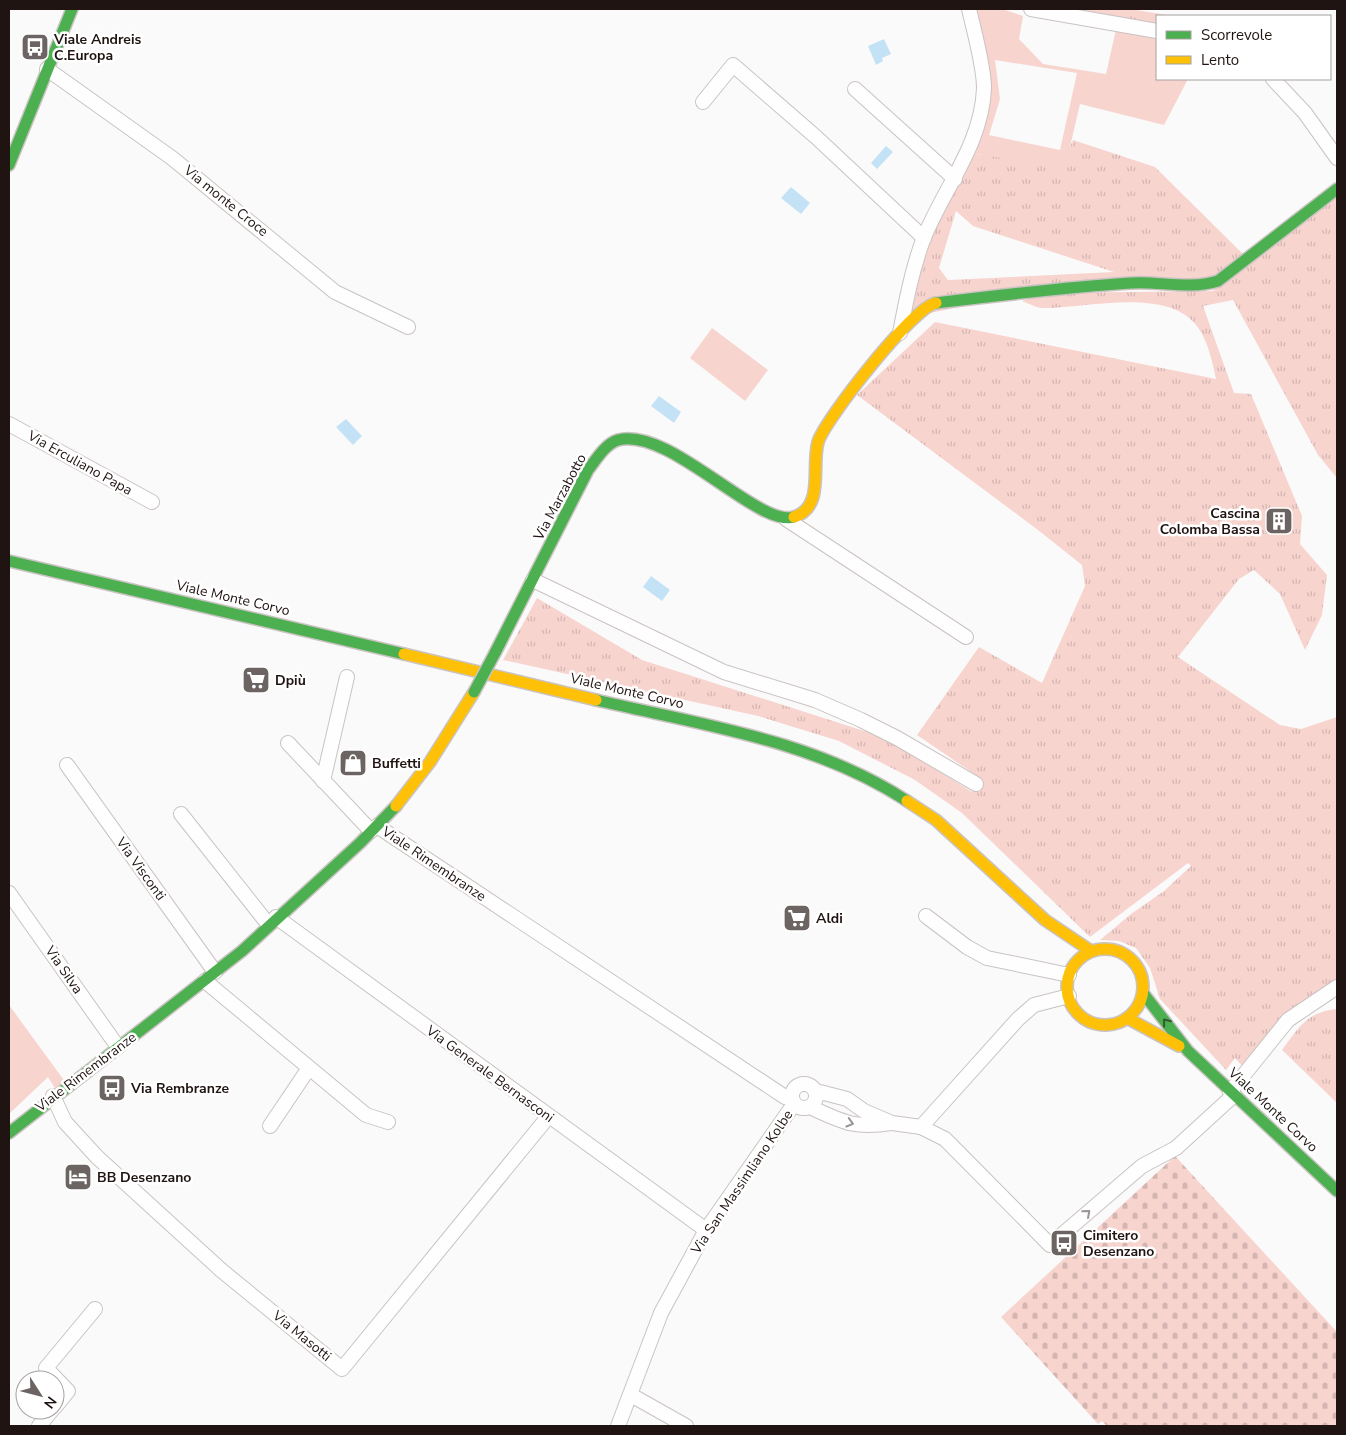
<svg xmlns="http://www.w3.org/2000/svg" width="1346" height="1435" viewBox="0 0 1346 1435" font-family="'Nunito Sans',sans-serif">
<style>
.grass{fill:url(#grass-tufts);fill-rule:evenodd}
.cemetery{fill:url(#cemetery-stones)}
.garden{fill:#f8d4cf;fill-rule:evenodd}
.water{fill:#c3e2f6}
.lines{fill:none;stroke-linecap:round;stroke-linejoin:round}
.street-casing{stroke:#cac3c2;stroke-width:16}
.fast-casing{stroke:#cac3c2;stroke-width:14}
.slow-casing{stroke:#cac3c2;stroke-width:14}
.street{stroke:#fefefe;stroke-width:14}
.fast{stroke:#4caf50;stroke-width:11}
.slow{stroke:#ffc107;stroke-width:11}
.fast-bridge-casing{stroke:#cac3c2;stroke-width:14;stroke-linecap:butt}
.fast-bridge{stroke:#4caf50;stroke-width:11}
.oneway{stroke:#345a2e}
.oneway2{stroke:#9a9594}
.labels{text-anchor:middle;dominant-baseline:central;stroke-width:5;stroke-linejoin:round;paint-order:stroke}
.poi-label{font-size:14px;font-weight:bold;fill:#201412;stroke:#fff;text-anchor:start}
.street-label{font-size:14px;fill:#201412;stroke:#fff}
</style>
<defs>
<pattern id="grass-tufts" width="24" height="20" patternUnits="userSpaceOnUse" patternTransform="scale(1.25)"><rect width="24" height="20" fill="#f8d4cf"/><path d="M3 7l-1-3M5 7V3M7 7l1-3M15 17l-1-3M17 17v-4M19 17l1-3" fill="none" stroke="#d4b5b1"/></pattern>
<pattern id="cemetery-stones" width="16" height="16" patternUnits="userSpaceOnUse" patternTransform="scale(1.25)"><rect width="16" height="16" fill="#f8d4cf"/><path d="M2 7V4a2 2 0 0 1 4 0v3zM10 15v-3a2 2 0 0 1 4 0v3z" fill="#d4b5b1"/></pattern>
</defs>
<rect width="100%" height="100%" fill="#fafafa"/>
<g class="grass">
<polygon points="1043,9 1130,9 1173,16 1157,16 1157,27"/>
<path d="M1073 140 1155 167 1246 257 1216 280 1079 283 905 318 921 259 970 153 981 155 1068 151ZM956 211 973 226 1114 272 948 280 939 268Z"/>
<path d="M1337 192V478L1318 455 1233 300 1203 306 1234 393 1251 394 1302 516 1300 544 1327 575 1322 615 1305 650 1280 594 1254 570 1239 579 1178 657 1280 725 1301 729 1337 717V981L1243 1067 1235 1058 1226 1070 1160 999 1150 968 1136 948 1119 941 1100 940 1131 914 1164 891 1191 866 1188 863 1090 937 962 813 915 780 839 741 758 716 503 660 537 598 642 660 886 738 972 792 983 780 917 735 979 647 1042 683 1085 586 1082 565 1038 530 857 395 935 322 1216 379C1213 364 1208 342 1199 329 1170 285 1086 309 1043 308 1036 308 1028 303 1022 301L1042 293 1213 291Z"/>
<path d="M1337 1009V1103L1282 1050C1299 1027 1307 1012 1337 1009Z"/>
</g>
<polygon class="cemetery" points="1175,1156 1337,1332 1337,1426 1107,1426 1102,1421 1098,1424 1001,1317"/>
<g class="garden">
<path d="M974 9H1002L1023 16 1019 39 1043 64 1106 74 1117 25 1157 34V79H1188L1164 125 1080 104 1069 151 1055 163H1033L970 153 989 92ZM995 60 1077 73 1060 150 989 135 1000 99Z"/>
<polygon points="712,328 768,370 745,401 690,358"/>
<polygon points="9,1005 66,1083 56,1090 48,1077 9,1114"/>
</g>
<g class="water">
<polygon points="884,39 891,54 882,58 883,61 876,65 868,46"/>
<polygon points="886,146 893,152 877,169 871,163"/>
<polygon points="791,187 810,203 801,214 781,198"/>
<polygon points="659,396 681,412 674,423 651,406"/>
<polygon points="346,419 362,436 353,445 336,427"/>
<polygon points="651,576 670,590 662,601 643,587"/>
</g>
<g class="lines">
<defs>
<g id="street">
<polyline points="1031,9 1157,31"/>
<polyline points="47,69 172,158 335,292 408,327"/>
<polyline points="1273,79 1305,113 1337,158"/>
<polyline points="855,89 955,179"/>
<polyline points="703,102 733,65 816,137 924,238"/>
<path d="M900 333C906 301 912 270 923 240 943 189 982 145 984 88 984 66 974 31 969 9"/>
<polyline points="9,424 152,502"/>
<polyline points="786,519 966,637"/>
<polyline points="533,580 724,672 815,700 861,720 897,738 976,784"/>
<polyline points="288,743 371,831"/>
<polyline points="67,765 215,972"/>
<polyline points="323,781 347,677"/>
<polyline points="181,814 268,924"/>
<polyline points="377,826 785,1097 792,1098"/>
<polyline points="9,893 118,1047"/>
<polyline points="926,916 967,947 987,958 1069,975"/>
<polyline points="276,917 706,1230"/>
<polyline points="205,981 366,1115 388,1122"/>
<circle cx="804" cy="1096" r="12"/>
<polyline points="816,1091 847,1099 864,1111 892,1123 921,1127 945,1139 1050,1245 1142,1166 1176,1148 1234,1095"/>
<polyline points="1230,1092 1288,1020 1337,987"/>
<polyline points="53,1096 65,1122 97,1157 221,1270 342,1369 548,1117"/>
<path d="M810 1107C843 1122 854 1129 891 1123"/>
<polyline points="270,1126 309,1068"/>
<polyline points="921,1127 1018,1019 1034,1005 1069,996"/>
<polyline points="631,1395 686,1426"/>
<polyline points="55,1407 68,1391 46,1368 95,1309"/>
<polyline points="39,1426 52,1410"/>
<polyline points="618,1426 661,1313 706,1230 794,1104"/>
</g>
<g id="fast">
<polyline points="9,165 72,9"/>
<path d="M936 303C1001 295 1065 287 1131 283 1160 281 1189 290 1218 281L1337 189"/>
<polyline points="9,561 404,654"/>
<path d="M495 653 588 470C596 460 605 444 618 440 669 426 758 528 794 517"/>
<path d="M596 700C702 725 814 740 907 801"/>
<polyline points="1143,993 1188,1051 1337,1191"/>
<polyline points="9,1133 242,951 360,843 396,806"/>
</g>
<g id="slow">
<path d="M794 517C825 507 811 467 818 442 826 418 914 306 936 303"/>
<polyline points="404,654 596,700"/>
<polyline points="907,801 936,820 1045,920 1091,951"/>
<polyline points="396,806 430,762 474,692"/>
<circle cx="1105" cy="987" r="38"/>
<polyline points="1127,1018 1179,1046"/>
</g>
</defs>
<use href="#street" class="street-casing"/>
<use href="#fast" class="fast-casing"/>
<use href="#slow" class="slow-casing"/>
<use href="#street" class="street"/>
<use href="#fast" class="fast"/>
<use href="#slow" class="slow"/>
<defs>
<polyline id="fast-bridge" points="474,692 495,653"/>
</defs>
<use href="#fast-bridge" class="fast-bridge-casing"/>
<use href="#fast-bridge" class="fast-bridge"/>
</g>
<defs><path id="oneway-chevron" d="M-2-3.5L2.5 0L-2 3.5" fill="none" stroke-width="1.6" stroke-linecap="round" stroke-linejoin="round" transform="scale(1.25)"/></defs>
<use class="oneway" href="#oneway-chevron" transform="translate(1166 1022) rotate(-128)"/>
<g class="oneway2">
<use href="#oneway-chevron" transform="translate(850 1123) rotate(16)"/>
<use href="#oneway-chevron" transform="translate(1087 1213) rotate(-41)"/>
</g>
<defs>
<symbol id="bus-square" viewBox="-11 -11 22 22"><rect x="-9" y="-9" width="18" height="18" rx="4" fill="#6c6463" stroke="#fff"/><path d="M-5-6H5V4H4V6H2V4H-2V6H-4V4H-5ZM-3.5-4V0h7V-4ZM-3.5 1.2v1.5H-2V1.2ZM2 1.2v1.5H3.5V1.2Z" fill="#fff"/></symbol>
<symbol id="building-square" viewBox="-11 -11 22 22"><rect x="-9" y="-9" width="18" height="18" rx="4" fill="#6c6463" stroke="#fff"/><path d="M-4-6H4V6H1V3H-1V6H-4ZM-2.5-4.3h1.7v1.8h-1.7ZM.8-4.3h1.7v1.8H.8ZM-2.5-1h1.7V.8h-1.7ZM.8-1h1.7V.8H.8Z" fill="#fff"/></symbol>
<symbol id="supermarket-square" viewBox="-11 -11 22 22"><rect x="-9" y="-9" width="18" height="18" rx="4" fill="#6c6463" stroke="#fff"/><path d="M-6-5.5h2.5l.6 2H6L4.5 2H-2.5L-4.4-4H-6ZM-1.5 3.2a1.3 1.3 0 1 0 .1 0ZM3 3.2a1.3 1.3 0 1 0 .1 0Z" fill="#fff"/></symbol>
<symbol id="shop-square" viewBox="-11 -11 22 22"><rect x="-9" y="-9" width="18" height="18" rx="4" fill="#6c6463" stroke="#fff"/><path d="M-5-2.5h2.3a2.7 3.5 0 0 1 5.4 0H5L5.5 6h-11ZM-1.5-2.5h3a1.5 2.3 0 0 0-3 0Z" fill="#fff"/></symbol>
<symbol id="hotel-square" viewBox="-11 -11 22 22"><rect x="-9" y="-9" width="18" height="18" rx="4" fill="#6c6463" stroke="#fff"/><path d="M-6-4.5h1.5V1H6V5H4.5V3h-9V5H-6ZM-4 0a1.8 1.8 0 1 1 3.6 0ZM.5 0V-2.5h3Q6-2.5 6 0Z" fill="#fff"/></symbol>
</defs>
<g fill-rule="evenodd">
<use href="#bus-square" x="19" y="31" width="32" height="32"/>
<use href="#building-square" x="1263" y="505" width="32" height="32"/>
<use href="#supermarket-square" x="240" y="664" width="32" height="32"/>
<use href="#shop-square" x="337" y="747" width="32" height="32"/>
<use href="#supermarket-square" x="781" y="902" width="32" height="32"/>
<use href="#bus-square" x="96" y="1072" width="32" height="32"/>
<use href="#hotel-square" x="62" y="1161" width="32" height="32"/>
<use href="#bus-square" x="1048" y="1227" width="32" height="32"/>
</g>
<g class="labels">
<g class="poi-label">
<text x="54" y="39">Viale Andreis<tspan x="54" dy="16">C.Europa</tspan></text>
<text x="1260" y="513" text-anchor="end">Cascina<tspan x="1260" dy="16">Colomba Bassa</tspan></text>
<text x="275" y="680">Dpiù</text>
<text x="372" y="763">Buffetti</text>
<text x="816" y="918">Aldi</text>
<text x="131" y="1088">Via Rembranze</text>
<text x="97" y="1177">BB Desenzano</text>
<text x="1083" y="1235">Cimitero<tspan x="1083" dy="16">Desenzano</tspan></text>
</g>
<g class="street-label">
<text transform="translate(226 201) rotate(39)">Via monte Croce</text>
<text transform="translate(80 463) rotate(29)">Via Erculiano Papa</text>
<text transform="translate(560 497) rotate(-62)">Via Marzabotto</text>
<text transform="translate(233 598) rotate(13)">Viale Monte Corvo</text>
<text transform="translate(627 691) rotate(13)">Viale Monte Corvo</text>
<text transform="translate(434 864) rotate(34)">Viale Rimembranze</text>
<text transform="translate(141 869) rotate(54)">Via Visconti</text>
<text transform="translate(64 970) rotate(55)">Via Silva</text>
<text transform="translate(86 1072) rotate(-37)">Viale Rimembranze</text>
<text transform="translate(490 1074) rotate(36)">Via Generale Bernasconi</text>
<text transform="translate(1273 1110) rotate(43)">Viale Monte Corvo</text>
<text transform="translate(742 1182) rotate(-56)">Via San Massimliano Kolbe</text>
<text transform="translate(302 1336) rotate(39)">Via Masotti</text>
</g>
</g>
<rect width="1346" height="1435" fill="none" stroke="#201412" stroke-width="20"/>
<rect x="1156" y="15" width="175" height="65" fill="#ffffff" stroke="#a6a1a0"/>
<rect x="1166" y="31" width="25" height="8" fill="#4caf50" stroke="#a6a1a0"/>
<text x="1201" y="40" font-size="15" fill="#201412">Scorrevole</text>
<rect x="1166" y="56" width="25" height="8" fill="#ffc107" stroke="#a6a1a0"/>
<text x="1201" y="65" font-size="15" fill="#201412">Lento</text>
<g transform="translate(40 1395) rotate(126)"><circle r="24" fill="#ffffff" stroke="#a6a1a0"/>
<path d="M0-4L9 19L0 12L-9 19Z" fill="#6c6463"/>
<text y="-8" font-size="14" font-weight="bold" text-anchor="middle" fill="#201412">N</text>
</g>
</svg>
